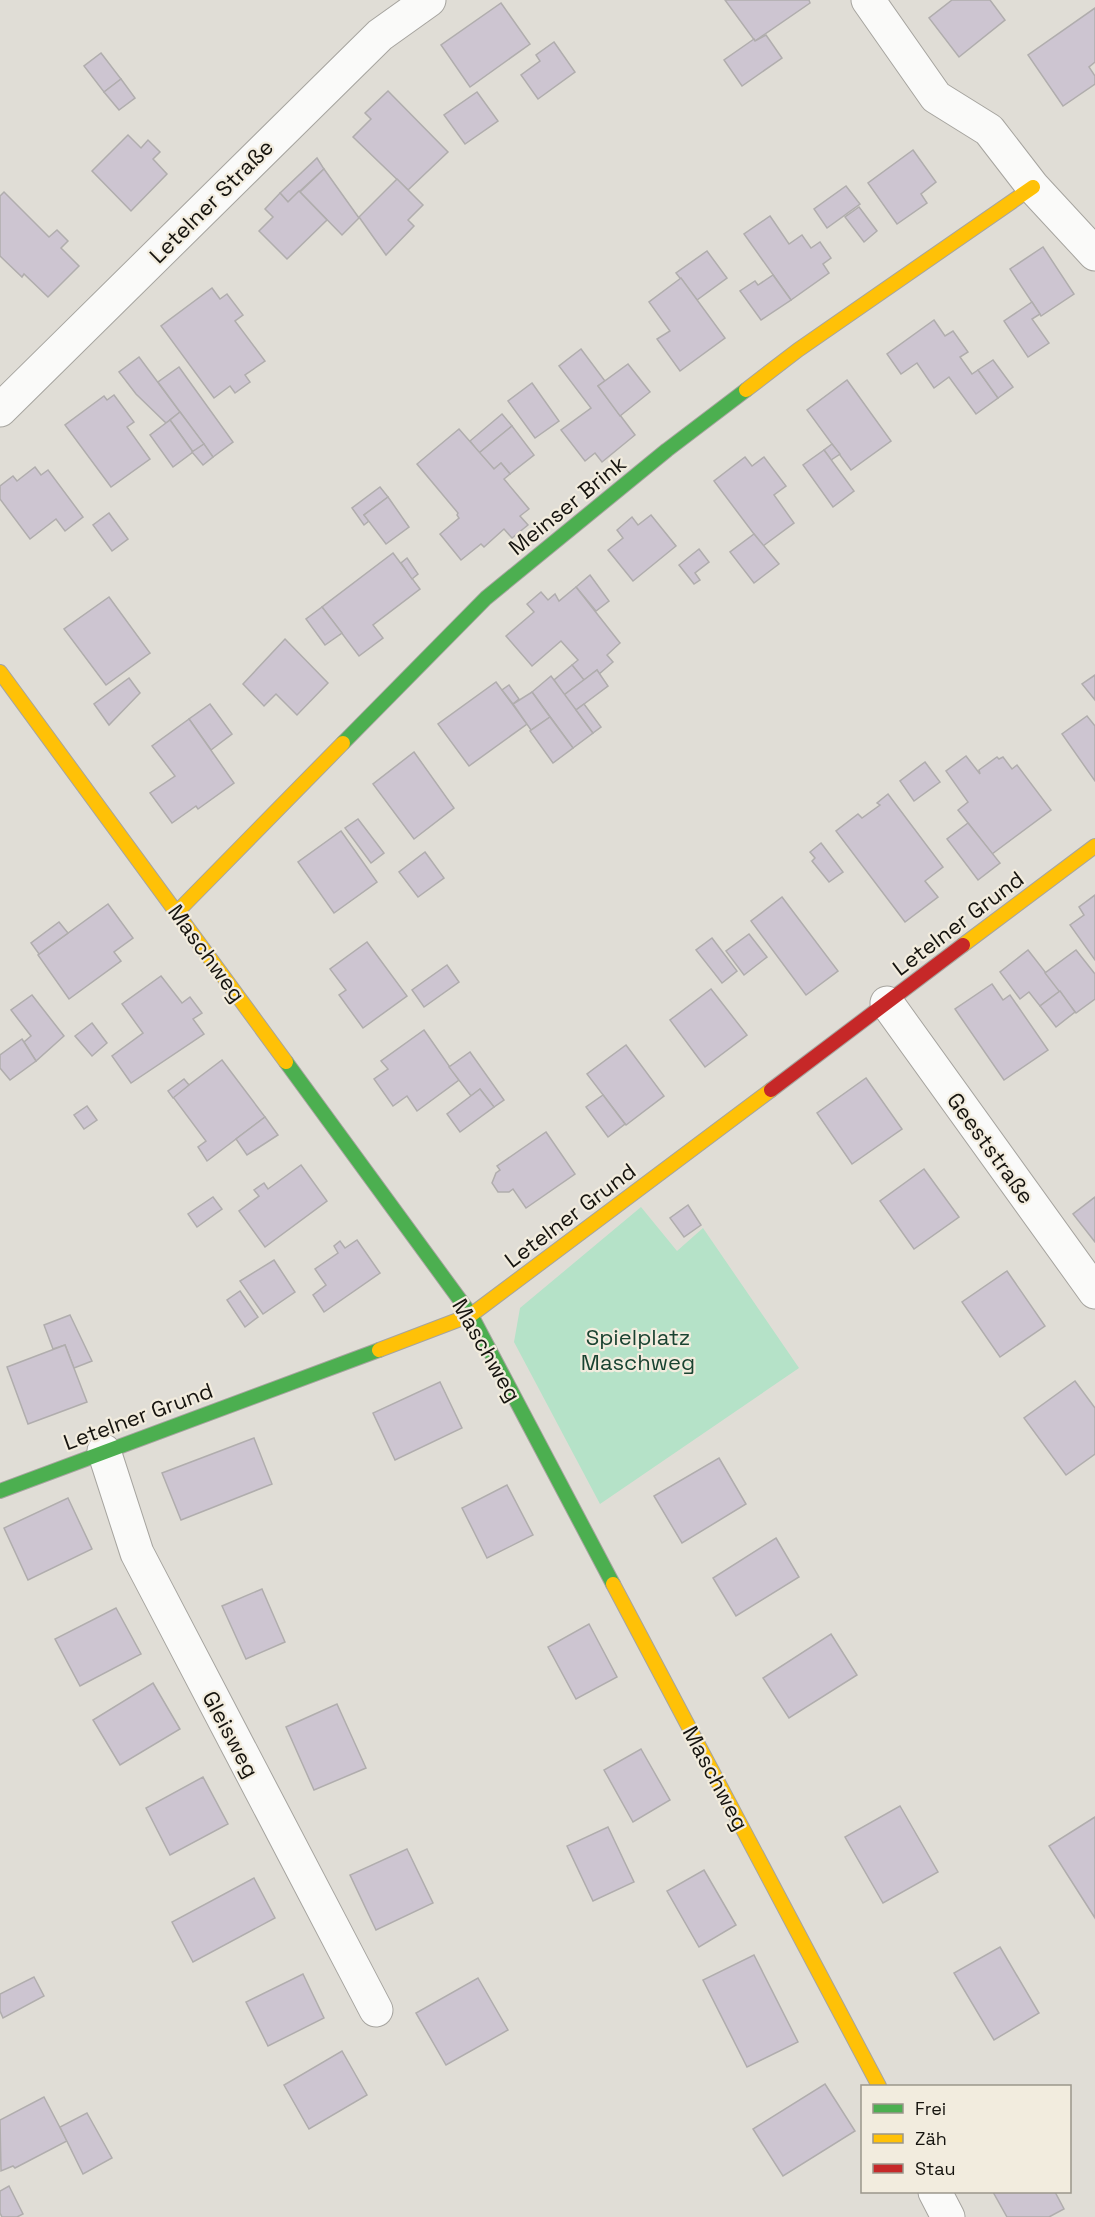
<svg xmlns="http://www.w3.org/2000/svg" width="1095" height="2217" viewBox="0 0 1095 2217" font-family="'Space Grotesk',sans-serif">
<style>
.green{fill:#b5e2c8}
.building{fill:#cdc5d1;stroke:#b0adad;stroke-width:1.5}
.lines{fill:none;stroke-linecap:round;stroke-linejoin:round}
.street-casing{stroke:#a6a49f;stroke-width:35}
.fast-casing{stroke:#a6a49f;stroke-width:16}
.slow-casing{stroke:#a6a49f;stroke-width:16}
.jam-casing{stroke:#a6a49f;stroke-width:16}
.street{stroke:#fafaf9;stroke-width:33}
.fast{stroke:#4caf50;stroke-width:14}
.slow{stroke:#ffc107;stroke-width:14}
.jam{stroke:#c62828;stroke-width:14}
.labels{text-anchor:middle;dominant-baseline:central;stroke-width:4.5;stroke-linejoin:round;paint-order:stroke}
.street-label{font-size:22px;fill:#16140f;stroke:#f2ecde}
.park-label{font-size:22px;fill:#1a4331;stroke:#f2ecde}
</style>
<rect width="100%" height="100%" fill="#e0ddd6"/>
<polygon class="green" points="641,1207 677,1251 703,1228 799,1368 600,1504 514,1342 520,1308"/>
<g class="building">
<polygon points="725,0 809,0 810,3 755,41"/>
<polygon points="952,0 990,0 1005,20 959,57 929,18"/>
<polygon points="501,3 530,44 470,87 441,45"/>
<polygon points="1095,8 1095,62 1089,67 1095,76 1095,84 1063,106 1028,55"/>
<polygon points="766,35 782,58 742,86 724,60 754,39 755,41"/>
<polygon points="554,42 575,72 538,99 521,75 540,61 536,55"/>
<polygon points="101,53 121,79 104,92 84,66"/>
<polygon points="121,79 135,98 119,110 104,92"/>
<polygon points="388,91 448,152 408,190 353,137 371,119 365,113"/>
<polygon points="477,92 498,121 465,144 444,115"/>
<polygon points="128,135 141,148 148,140 160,152 153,159 167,174 131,211 92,171"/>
<polygon points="913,150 936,182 921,194 927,203 897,224 868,183"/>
<polygon points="317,158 324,169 288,202 280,193"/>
<polygon points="324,169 359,218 342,235 300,192"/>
<polygon points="397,179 423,205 408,220 414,226 386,255 359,217"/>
<polygon points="846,186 860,204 827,228 814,209"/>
<polygon points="299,191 327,220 287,259 259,231 273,217 265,209 280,193 288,202"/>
<polygon points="4,192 49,237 57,230 68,241 61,248 79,266 48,297 24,274 22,277 0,256 0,196"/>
<polygon points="859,207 877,231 864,242 845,217"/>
<polygon points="770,216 789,244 802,235 811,248 820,242 831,258 823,264 829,273 791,300 744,234"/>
<polygon points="1043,247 1074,294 1041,316 1010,269"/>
<polygon points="707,251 727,278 697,300 676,273"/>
<polygon points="773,275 791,300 761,320 740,291 755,281 758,285"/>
<polygon points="681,278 725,338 680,371 657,339 670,331 649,302"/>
<polygon points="212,288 220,299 227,294 243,315 235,321 265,361 245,375 250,382 235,393 230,386 214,398 161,326"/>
<polygon points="1032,302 1040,314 1032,319 1049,343 1028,357 1004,321"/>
<polygon points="934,320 945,336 953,331 968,352 960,357 972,374 978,370 998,398 976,414 949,377 934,388 917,363 901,374 887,354"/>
<polygon points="581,349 605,381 598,386 635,435 602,462 595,453 585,461 561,430 591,408 559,366"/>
<polygon points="139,357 180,412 166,423 136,394 119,372"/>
<polygon points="993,360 1013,387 998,398 978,370"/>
<polygon points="628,364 650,392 620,416 598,386"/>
<polygon points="179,367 233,442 213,457 158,382"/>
<polygon points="847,380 891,441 851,470 807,410"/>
<polygon points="532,383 559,421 535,438 508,401"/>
<polygon points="114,395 134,422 127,427 150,459 111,487 65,425 104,396 107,400"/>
<polygon points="180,412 204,444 193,452 170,420"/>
<polygon points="502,414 512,426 479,453 470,441"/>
<polygon points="170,420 193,452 173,467 150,435"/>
<polygon points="512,426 534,455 510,474 501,463 494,469 479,453"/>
<polygon points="459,429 494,469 501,463 510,474 504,479 529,509 520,516 528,525 512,538 504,529 484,547 481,544 461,560 440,534 459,518 457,515 458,513 417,464"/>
<polygon points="204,444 213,457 203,465 192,452"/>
<polygon points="832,444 840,454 831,460 824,450"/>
<polygon points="824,450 854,491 833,507 803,465"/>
<polygon points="745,457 752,466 764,457 786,486 774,495 794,523 763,546 714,481"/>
<polygon points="35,467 41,475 48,470 83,517 65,531 56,519 30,539 0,499 0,486 13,476 17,481"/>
<polygon points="380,487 388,497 364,515 369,521 364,525 352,508"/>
<polygon points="388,497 409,527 386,544 364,515"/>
<polygon points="109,513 128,539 112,551 93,525"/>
<polygon points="651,515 676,546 633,581 608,550 623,538 617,530 632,517 638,525"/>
<polygon points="754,534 779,564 754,583 730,552"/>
<polygon points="699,549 709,562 695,573 700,580 694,584 679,565"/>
<polygon points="393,553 420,589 373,625 383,638 359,656 322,607"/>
<polygon points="407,558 418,574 412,579 401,563"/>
<polygon points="590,575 609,601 596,611 576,587"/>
<polygon points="576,587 620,643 607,655 613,662 599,674 597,670 584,680 572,665 578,660 561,641 532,666 506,636 534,612 527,604 541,592 548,600 555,594 559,601"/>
<polygon points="109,597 150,653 106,685 64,629"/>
<polygon points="322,607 342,633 325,645 306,619"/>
<polygon points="285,639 328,683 297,715 276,694 264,706 243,684"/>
<polygon points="572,665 584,680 564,695 554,680"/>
<polygon points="597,670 608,686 576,710 564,695"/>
<polygon points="1095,675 1095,700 1082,684"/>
<polygon points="551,676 593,733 573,748 532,692"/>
<polygon points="129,678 140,693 109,725 94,704"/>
<polygon points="496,682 527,724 469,766 438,724"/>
<polygon points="509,685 519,699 513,704 502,690"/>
<polygon points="532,692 550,717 531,730 513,704"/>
<polygon points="210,704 232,734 211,750 189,719"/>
<polygon points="584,704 601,727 593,733 576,710"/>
<polygon points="1087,716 1095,726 1095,781 1062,734"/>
<polygon points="550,717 573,748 553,763 530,731"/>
<polygon points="189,719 234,783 198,809 196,806 172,823 150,793 175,776 152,746"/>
<polygon points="414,752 454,808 414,839 373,784"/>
<polygon points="966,756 980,774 979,770 997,757 999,759 1003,757 1012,769 1017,765 1051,810 992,854 958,810 968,802 946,771"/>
<polygon points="925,762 940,782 914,801 900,781"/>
<polygon points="888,794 943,867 925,881 938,897 905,922 836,831 858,814 862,818 880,805 877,803"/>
<polygon points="358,819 384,853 371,863 345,828"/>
<polygon points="968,823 1000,863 978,880 947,839"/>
<polygon points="341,831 377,882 334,913 298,862"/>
<polygon points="821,843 843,872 829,882 812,861 815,858 810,852"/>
<polygon points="425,852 444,878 418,897 399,872"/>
<polygon points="1095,895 1095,960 1070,925 1084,915 1079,907"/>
<polygon points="782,897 838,971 806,995 751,921"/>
<polygon points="108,904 133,938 114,952 121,961 69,999 38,955"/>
<polygon points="59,922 68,933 39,954 31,943"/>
<polygon points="749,934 767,957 744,975 726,951"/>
<polygon points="712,938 737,971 722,983 696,950"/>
<polygon points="367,942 407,996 363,1028 339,995 346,990 330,969"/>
<polygon points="1028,950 1060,991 1040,1006 1029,992 1020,999 1000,972"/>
<polygon points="1076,950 1095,974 1095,999 1076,1013 1045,973"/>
<polygon points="447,965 459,982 424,1007 412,990"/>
<polygon points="161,976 182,1003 190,997 202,1013 193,1019 204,1034 131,1083 112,1056 143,1033 122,1004"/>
<polygon points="992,984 1003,1000 1010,995 1048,1050 1004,1080 955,1009"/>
<polygon points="711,989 747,1035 705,1067 670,1020"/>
<polygon points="1060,991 1075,1012 1056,1027 1040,1006"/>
<polygon points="32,995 64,1036 36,1061 24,1042 31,1036 11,1010"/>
<polygon points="92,1023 107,1043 92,1056 75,1036"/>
<polygon points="424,1030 459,1080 417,1111 407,1096 393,1106 374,1079 388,1069 381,1061"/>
<polygon points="22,1039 36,1061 10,1080 0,1068 0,1055"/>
<polygon points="626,1045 664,1096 626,1125 587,1074"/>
<polygon points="470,1052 504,1100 494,1107 480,1089 471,1096 449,1067"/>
<polygon points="222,1060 265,1117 207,1161 198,1147 206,1141 173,1097"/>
<polygon points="866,1078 902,1129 852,1164 817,1113"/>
<polygon points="184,1079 189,1085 173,1098 168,1091"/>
<polygon points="480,1089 494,1107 460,1132 447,1114"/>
<polygon points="603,1095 625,1124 608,1137 586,1107"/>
<polygon points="87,1106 97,1120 84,1129 74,1115"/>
<polygon points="265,1117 278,1135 247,1155 236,1139"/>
<polygon points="546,1132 575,1174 526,1208 513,1189 509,1192 498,1192 492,1183 496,1173 500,1170 497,1166"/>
<polygon points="301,1165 327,1201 265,1247 239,1211 259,1196 254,1190 264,1183 268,1189"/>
<polygon points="924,1169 959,1217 914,1249 880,1201"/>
<polygon points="213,1197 222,1209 197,1227 188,1214"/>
<polygon points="1095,1197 1095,1242 1073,1214"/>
<polygon points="688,1205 701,1225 684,1237 670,1218"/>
<polygon points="357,1240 380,1273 324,1312 313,1295 326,1285 315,1269 338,1253 334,1246 340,1241 345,1248"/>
<polygon points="274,1260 295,1292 263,1314 240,1281"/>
<polygon points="1007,1271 1045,1326 1000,1357 962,1302"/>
<polygon points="240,1291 258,1317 245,1327 227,1300"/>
<polygon points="70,1315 92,1361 74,1368 65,1345 53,1349 44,1325"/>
<polygon points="65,1345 87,1402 28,1424 7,1367"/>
<polygon points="1075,1381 1095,1408 1095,1454 1066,1475 1024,1418"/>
<polygon points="440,1382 462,1428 395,1460 373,1413"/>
<polygon points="254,1438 272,1484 181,1520 162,1473"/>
<polygon points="719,1458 746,1504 682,1543 654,1496"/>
<polygon points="507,1485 533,1535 487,1558 462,1508"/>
<polygon points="68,1498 92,1549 28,1580 4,1528"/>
<polygon points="776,1538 799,1577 736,1616 713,1578"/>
<polygon points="262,1589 285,1642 246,1659 222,1606"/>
<polygon points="116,1608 141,1654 80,1686 55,1639"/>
<polygon points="589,1624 617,1677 576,1699 548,1647"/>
<polygon points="831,1634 857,1675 789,1718 763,1678"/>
<polygon points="153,1683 180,1729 120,1765 93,1720"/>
<polygon points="337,1704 366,1768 314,1790 286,1727"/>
<polygon points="641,1749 670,1800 633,1822 604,1770"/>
<polygon points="203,1777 228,1824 170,1855 146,1808"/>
<polygon points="900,1806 938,1872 883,1903 845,1837"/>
<polygon points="1095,1817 1095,1918 1049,1846"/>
<polygon points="608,1827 634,1882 593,1901 567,1846"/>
<polygon points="407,1849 433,1903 376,1930 350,1875"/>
<polygon points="704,1870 736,1925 699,1947 667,1891"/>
<polygon points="254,1878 275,1918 193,1962 172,1922"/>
<polygon points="1000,1947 1039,2013 994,2040 954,1973"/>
<polygon points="754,1955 798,2042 747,2067 703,1980"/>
<polygon points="303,1974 324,2018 268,2046 246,2002"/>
<polygon points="34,1977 44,1996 3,2018 0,2011 0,1994"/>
<polygon points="478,1978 508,2030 446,2065 416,2013"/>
<polygon points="342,2051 367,2095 309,2129 284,2085"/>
<polygon points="825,2084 855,2131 783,2176 753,2129"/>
<polygon points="44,2097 67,2141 15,2168 13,2166 1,2171 0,2120"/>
<polygon points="87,2113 112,2158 83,2174 60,2127"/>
<polygon points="9,2186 23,2214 17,2217 2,2217 0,2213 0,2191"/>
<polygon points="993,2192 1055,2192 1064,2209 1049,2217 1007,2217"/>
</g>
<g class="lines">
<defs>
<g id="street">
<polyline points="868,0 936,97 989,130 1033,187 1095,254"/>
<polyline points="0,410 380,35 429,0"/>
<polyline points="887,1003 1095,1292"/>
<polyline points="104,1451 137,1553 376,2010"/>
<polyline points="935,2192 948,2217"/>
</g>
<g id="fast">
<polyline points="343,743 486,598 667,450 746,390"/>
<polyline points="286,1062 471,1315 613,1584"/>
<polyline points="0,1491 379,1350"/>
</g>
<g id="slow">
<polyline points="746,390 798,350 1033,187"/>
<polyline points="0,672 286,1062"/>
<polyline points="177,912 343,743"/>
<polyline points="963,945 1095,846"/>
<polyline points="379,1350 471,1315 771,1090"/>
<polyline points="613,1584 879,2086"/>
</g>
<polyline id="jam" points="771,1090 963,945"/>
</defs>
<use href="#street" class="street-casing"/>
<use href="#fast" class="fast-casing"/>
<use href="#slow" class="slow-casing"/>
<use href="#jam" class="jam-casing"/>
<use href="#street" class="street"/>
<use href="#fast" class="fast"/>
<use href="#slow" class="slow"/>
<use href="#jam" class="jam"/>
</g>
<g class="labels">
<g class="street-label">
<text transform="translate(211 201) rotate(-45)">Letelner Straße</text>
<text transform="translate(567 505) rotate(-39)">Meinser Brink</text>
<text transform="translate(958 923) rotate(-37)">Letelner Grund</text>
<text transform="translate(207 953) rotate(54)">Maschweg</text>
<text transform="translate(991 1148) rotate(54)">Geeststraße</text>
<text transform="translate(570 1215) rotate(-37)">Letelner Grund</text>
<text transform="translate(487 1350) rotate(60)">Maschweg</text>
<text transform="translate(138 1416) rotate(-20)">Letelner Grund</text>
<text transform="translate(231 1734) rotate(62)">Gleisweg</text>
<text transform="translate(716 1778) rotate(62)">Maschweg</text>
</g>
<g class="park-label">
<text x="638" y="1337">Spielplatz<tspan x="638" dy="25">Maschweg</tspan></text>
</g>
</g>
<rect x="861" y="2085" width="210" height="108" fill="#f2ecde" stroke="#9a968b" stroke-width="1.5"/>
<rect x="873" y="2104" width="30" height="9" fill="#4caf50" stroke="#9a968b" stroke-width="1.5"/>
<text x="915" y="2115" font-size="18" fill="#16140f">Frei</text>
<rect x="873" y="2134" width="30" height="9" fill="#ffc107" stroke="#9a968b" stroke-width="1.5"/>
<text x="915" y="2145" font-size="18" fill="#16140f">Zäh</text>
<rect x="873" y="2164" width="30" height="9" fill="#c62828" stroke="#9a968b" stroke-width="1.5"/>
<text x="915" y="2175" font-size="18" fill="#16140f">Stau</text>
</svg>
